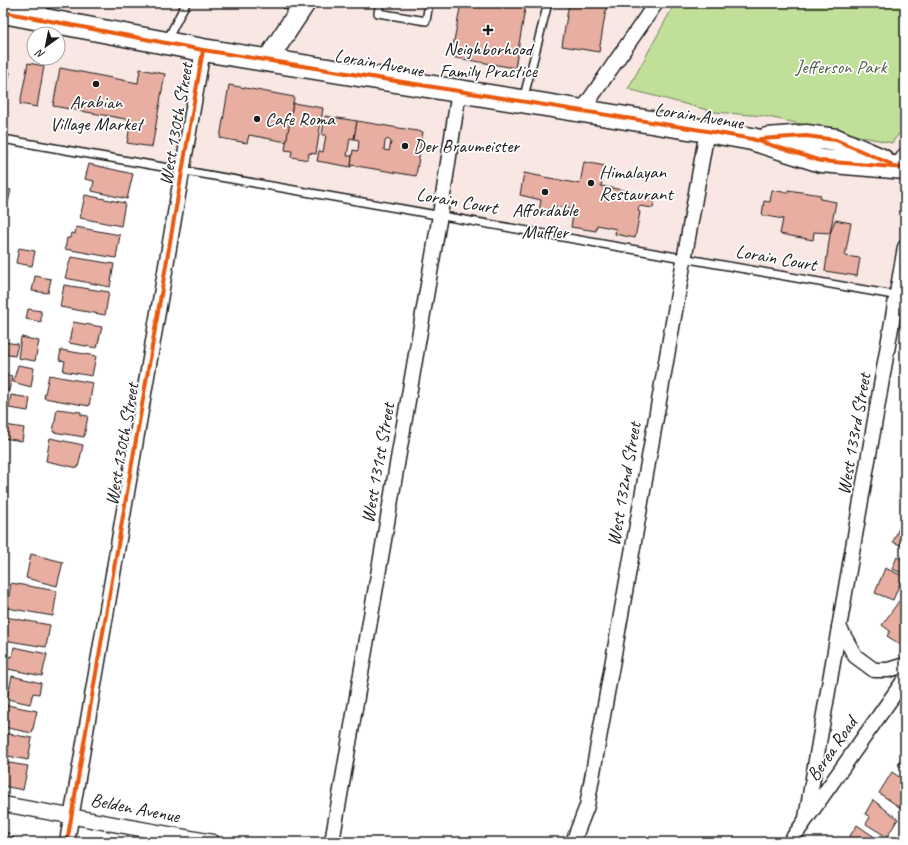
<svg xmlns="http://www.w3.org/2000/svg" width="908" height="845" viewBox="0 0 908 845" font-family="Caveat,sans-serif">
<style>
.built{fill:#f8e7e3;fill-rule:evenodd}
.green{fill:#c0df98;stroke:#6e7e5a}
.building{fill:#e7aea1;stroke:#1c1c1c;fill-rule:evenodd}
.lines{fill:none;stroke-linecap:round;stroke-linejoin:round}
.lane-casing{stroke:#1c1c1c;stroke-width:10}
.street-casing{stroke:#1c1c1c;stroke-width:17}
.secondary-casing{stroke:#1c1c1c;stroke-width:23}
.primary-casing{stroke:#1c1c1c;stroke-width:25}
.lane{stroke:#fff;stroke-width:7}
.street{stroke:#fff;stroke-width:14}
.secondary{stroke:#fff;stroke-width:20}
.primary{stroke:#fff;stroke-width:22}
.cycleway-casing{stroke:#fff;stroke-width:6}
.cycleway{stroke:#e8590c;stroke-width:4}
.poi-dot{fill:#1c1c1c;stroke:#fff;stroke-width:1.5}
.labels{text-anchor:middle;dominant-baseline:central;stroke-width:3.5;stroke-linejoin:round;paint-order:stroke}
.poi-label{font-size:19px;fill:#1c1c1c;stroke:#fff}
.street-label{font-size:19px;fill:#1c1c1c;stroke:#fff}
.park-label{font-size:19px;fill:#556047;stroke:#fff}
</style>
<rect width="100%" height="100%" fill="#fff"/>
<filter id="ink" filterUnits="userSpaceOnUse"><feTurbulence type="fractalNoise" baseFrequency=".025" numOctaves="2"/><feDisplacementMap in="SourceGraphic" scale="8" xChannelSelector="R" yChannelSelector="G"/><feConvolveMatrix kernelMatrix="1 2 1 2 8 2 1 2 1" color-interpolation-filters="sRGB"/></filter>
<g filter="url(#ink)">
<path class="built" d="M3 3H675L628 89 715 112 763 116 892 143 905 125V302L3 145ZM34 34H58V58H34Z"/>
<polygon class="green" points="675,3 905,3 905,125 892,143 763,116 715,112 628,89"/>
<g class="building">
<polygon points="461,3 526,3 515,68 451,57"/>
<polygon points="569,3 607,3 599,52 562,46"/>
<polygon points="28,63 44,66 37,107 20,104"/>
<polygon points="60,68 138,83 140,69 165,74 152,147 127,143 131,120 53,106"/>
<polygon points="3,71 10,72 3,111"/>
<polygon points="229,85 294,97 287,142 249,135 247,143 220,138"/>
<polygon points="293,103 323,108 316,154 309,153 308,160 291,157 292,151 285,150"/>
<polygon points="325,116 357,121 354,139 350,138 347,156 352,156 351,167 317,161 319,151 323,152 326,135 322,135"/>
<path d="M357 121 423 132 416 176 351 165 353 150 358 151 359 140 354 139ZM388 139 391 142 389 151 384 150 385 141Z"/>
<polygon points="3,151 8,152 6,175 3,175"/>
<polygon points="584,162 605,166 601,186 655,196 653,208 639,206 638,211 640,212 635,238 615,234 616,229 597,225 596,231 571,227 574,209 555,206 553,216 539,213 541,200 520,195 524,173 580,184"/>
<polygon points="89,164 133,174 127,199 92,191 94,181 85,179"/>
<polygon points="3,188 11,190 6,210 3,210"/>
<polygon points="772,190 788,193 788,190 821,195 820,199 836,202 830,233 814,232 813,240 780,234 783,219 762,215 764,201 770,202"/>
<polygon points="85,195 125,203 121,226 80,218"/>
<polygon points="835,220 851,223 845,256 860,258 857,276 825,271 830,234"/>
<polygon points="76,227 120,235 116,258 65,249 67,238 70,238 71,233 75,234"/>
<polygon points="19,248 35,251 32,266 16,263"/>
<polygon points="71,257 114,264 110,287 65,278"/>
<polygon points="35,276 51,279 48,293 32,291"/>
<polygon points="64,285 109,292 105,315 60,307"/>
<polygon points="28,309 41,311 41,322 26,319"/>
<polygon points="73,322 102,327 97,348 69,343"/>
<polygon points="21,337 39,341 35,361 18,358"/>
<polygon points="3,342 18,344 15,356 3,354"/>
<polygon points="61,350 96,356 92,376 63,371 65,361 59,360"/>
<polygon points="18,365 34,368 31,387 13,382"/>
<polygon points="3,374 12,376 9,391 3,390"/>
<polygon points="49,375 93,383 89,406 44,398"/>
<polygon points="11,395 30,398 28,411 9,408"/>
<polygon points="57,409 81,412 81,415 88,416 84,437 53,432"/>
<polygon points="5,425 24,428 22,441 3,438"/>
<polygon points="50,438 83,445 78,468 46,461"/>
<polygon points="903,478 905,478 905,498 899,497"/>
<polygon points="901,523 905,525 905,547 893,542"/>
<polygon points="31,554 63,562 57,586 26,578"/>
<polygon points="897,557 905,561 905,574 892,569"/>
<polygon points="885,568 903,576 893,600 875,593"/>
<polygon points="11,583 57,591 53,616 7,608"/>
<polygon points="904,594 905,638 901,645 887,636 890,631 882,625"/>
<polygon points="5,617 50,625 46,647 3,640"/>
<polygon points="14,647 47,654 42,676 3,668 3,656 12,657"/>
<polygon points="12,676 41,683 39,694 33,693 30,704 7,699"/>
<polygon points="7,705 37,711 32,733 3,727"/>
<polygon points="4,733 32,738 28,760 3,755"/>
<polygon points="905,754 905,770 898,765"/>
<polygon points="3,762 28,766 23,790 3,786"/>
<polygon points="892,772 905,781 905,811 879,793"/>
<polygon points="873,800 898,819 887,837 866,824 870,817 865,814"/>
<polygon points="857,825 882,842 846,842"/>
<polygon points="3,832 9,833 8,836 14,838 14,842 3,842"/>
</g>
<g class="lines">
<defs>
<g id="lane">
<polyline points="284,3 299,11"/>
<polyline points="380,3 378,13 426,21 429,3"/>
<polyline points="167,40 186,3"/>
<polyline points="523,100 548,3"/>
<polyline points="3,139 905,297"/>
</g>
<g id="street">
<polyline points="33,18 42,3"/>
<polyline points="581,112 656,3"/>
<polyline points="897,167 905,155"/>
<polyline points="839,627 855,656 874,670 888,670 905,665"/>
<polyline points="3,804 213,842"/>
<polyline points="806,818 905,247"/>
<polyline points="67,842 203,50"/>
<polyline points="332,842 440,215 459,91"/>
<polyline points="573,842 587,806 707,131"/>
<polyline points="790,842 905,679"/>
</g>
<polyline id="secondary" points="268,59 305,3"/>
<g id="primary">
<polyline points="3,12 203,50 707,131 752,139 821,161 905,168"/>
<polyline points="767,139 806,136 836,140 882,160"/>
</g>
</defs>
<use href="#lane" class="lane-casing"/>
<use href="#street" class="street-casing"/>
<use href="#secondary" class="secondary-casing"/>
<use href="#primary" class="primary-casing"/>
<use href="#lane" class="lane"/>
<use href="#street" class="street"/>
<use href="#secondary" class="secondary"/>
<use href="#primary" class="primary"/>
<defs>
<g id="cycleway">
<polyline points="3,12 203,50 707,131 752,139 821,161 905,168"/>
<polyline points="760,139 806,136 836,140 891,164"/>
<polyline points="67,842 203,50"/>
</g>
</defs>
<use href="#cycleway" class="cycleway-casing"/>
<use href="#cycleway" class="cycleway"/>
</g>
</g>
<g class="poi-dot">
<path d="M486 24h4v4h4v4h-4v4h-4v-4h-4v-4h4z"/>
<circle cx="96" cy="84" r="4"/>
<circle cx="257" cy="119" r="4"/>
<circle cx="405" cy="146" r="4"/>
<circle cx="591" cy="183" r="4"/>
<circle cx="545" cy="192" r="4"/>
</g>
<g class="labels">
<g class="poi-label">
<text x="488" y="49">Neighborhood<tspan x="488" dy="22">Family Practice</tspan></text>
<text x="96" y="102">Arabian<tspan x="96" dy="22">Village Market</tspan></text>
<text x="265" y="119" text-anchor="start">Cafe Roma</text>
<text x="413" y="146" text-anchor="start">Der Braumeister</text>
<text x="599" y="172" text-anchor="start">Himalayan<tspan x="599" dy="22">Restaurant</tspan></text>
<text x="545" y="210">Affordable<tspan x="545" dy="22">Muffler</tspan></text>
</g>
<g class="street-label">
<text transform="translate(379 63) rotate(10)">Lorain Avenue</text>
<text transform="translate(699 116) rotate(9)">Lorain Avenue</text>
<text transform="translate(176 124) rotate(-80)">West 130th Street</text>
<text transform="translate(457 201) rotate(10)">Lorain Court</text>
<text transform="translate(776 258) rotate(10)">Lorain Court</text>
<text transform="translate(854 434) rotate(-80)">West 133rd Street</text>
<text transform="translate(122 444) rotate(-80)">West 130th Street</text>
<text transform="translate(378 463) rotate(-80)">West 131st Street</text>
<text transform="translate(624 484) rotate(-80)">West 132nd Street</text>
<text transform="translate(832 749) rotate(-55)">Berea Road</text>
<text transform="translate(135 808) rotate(11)">Belden Avenue</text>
</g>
<g class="park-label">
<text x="841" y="67">Jefferson Park</text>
</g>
</g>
<rect width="908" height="845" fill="none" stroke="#fff" stroke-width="16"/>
<rect x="8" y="8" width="892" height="829" fill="none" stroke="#1c1c1c" stroke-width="1.5" filter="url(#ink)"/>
<g transform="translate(46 46) rotate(213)"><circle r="19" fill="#ffffff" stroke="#a4a4a4"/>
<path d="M0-3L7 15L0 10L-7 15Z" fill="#1c1c1c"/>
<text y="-6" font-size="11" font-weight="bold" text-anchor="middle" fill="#1c1c1c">N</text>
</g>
</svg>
